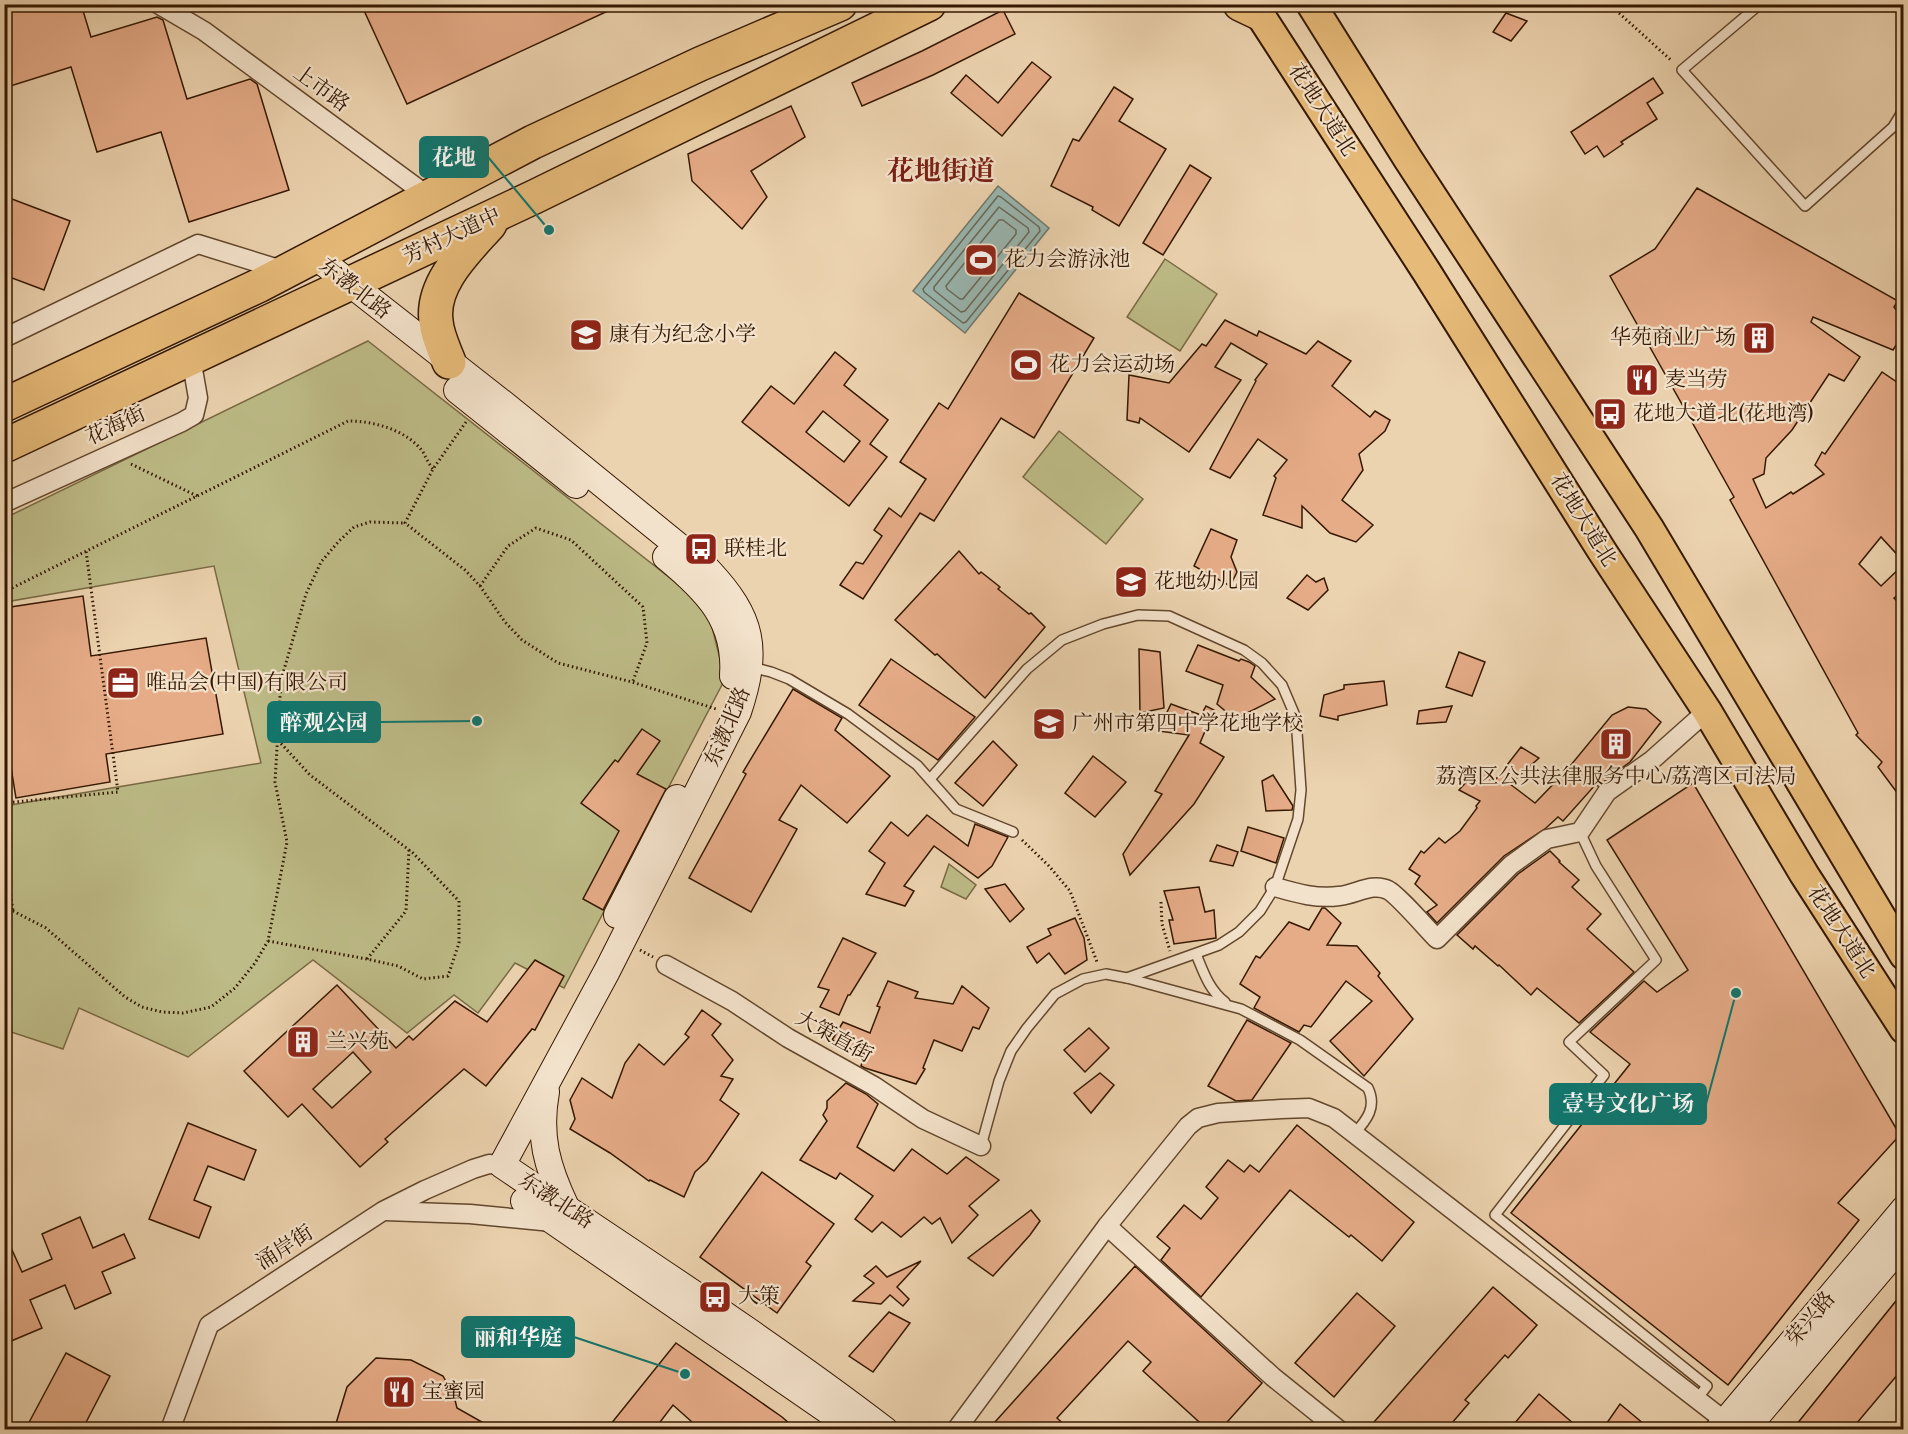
<svg xmlns="http://www.w3.org/2000/svg" width="1908" height="1434" viewBox="0 0 1908 1434" font-family="'Libre Bodoni','Noto Serif SC',serif">
<style>
.green{fill:#bdbb87;stroke:#796a44;stroke-width:1.5}
.water{fill:#99b7b1;stroke:#71776b;stroke-width:1.5}
.lines{fill:none;stroke-linecap:round;stroke-linejoin:round}
.shore{stroke:#676859;stroke-width:1.5}
.building{fill:#e6ac88;stroke:#351801;stroke-width:1.5;fill-rule:evenodd}
.lane-casing{stroke:#63472c;stroke-width:12}
.street-casing{stroke:#63472c;stroke-width:21}
.secondary-casing{stroke:#351801;stroke-width:28}
.primary-casing{stroke:#351801;stroke-width:32}
.highway-casing{stroke:#351801;stroke-width:36}
.path{stroke:#351801;stroke-width:3;stroke-dasharray:1.5 3;stroke-linecap:butt}
.lane{stroke:#f3e2cb;stroke-width:9}
.street{stroke:#f3e2cb;stroke-width:18}
.secondary{stroke:#f3e2cb;stroke-width:26}
.primary{stroke:#e6ba78;stroke-width:28}
.highway{stroke:#e6ba78;stroke-width:33}
.labels{text-anchor:middle;dominant-baseline:central;stroke-width:4.5;stroke-linejoin:round;paint-order:stroke}
.street-label{font-size:21px;fill:#351801;stroke:#f3e2cb}
.poi-label{font-size:21px;fill:#351801;stroke:#f3e2cb;text-anchor:start}
.district-label{font-size:27px;font-weight:bold;fill:#7a1f14;stroke:#f3e2cb}
.leader{fill:none;stroke:#0f766e;stroke-width:2}
.callout-dot{fill:#0f766e;stroke:#f3e2cb;stroke-width:2}
.callout{fill:#0f766e;stroke:#0f766e;stroke-width:2}
.callout-label{font-size:22px;text-anchor:middle;font-weight:bold;fill:#fff}
</style>
<rect width="100%" height="100%" fill="#ecd3af"/>
<filter id="stains"><feTurbulence type="fractalNoise" baseFrequency=".00333" numOctaves="4"/><feColorMatrix values="0 0 0 0 .2 0 0 0 0 .09 0 0 0 0 .02 0 0 0 .5 -.17"/></filter>
<radialGradient id="worn" r=".72"><stop offset=".6" stop-color="#630" stop-opacity="0"/><stop offset="1" stop-color="#630" stop-opacity=".3"/></radialGradient>
<g class="green">
<polygon points="1165,259 1217,294 1180,351 1127,317"/>
<polygon points="368,341 707,607 725,679 564,988 515,963 478,1013 454,995 407,1033 313,960 188,1057 79,1008 63,1049 5,1030 5,806 261,763 214,566 5,602 5,518"/>
<polygon points="1059,431 1143,499 1106,544 1023,477"/>
<polygon points="949,864 976,885 966,899 941,887"/>
</g>
<polygon class="water" points="998,186 1049,228 965,333 913,291"/>
<g class="lines">
<g class="shore">
<polygon points="998,196 1001,197 1039,227 1040,231 966,322 963,323 924,292 923,289"/>
<polygon points="999,207 1028,228 1029,232 965,311 961,312 934,290 934,287"/>
<polygon points="999,220 1003,220 1016,230 1016,234 963,299 960,299 947,289 946,286"/>
</g>
</g>
<g class="building">
<polygon points="4,4 81,4 91,37 157,17 163,20 187,99 250,79 257,84 289,190 189,222 161,132 97,152 71,67 4,88"/>
<polygon points="361,4 623,4 407,104"/>
<polygon points="1003,10 1015,34 933,75 862,106 852,83 922,51"/>
<polygon points="1506,13 1527,21 1511,41 1493,32"/>
<polygon points="1032,62 1051,77 1002,136 951,93 966,75 998,103"/>
<polygon points="1653,78 1663,93 1647,103 1657,119 1621,142 1623,144 1604,157 1597,146 1585,154 1571,132"/>
<polygon points="1114,87 1133,99 1119,121 1166,149 1119,226 1092,210 1093,207 1051,186 1073,139 1079,141"/>
<polygon points="791,106 805,137 751,171 767,197 742,229 692,181 688,154"/>
<polygon points="1190,165 1211,178 1163,255 1143,243"/>
<polygon points="1697,188 1898,301 1894,307 1904,321 1904,333 1893,350 1813,317 1811,322 1860,357 1844,381 1829,374 1792,430 1766,458 1764,474 1753,479 1766,508 1791,492 1793,494 1824,474 1815,465 1822,452 1825,454 1882,372 1904,387 1904,562 1881,537 1859,564 1881,586 1904,564 1904,590 1894,598 1904,608 1904,802 1878,767 1882,762 1856,735 1858,733 1730,500 1734,497 1610,276 1655,249"/>
<polygon points="4,196 70,221 44,290 4,275"/>
<polygon points="1019,293 1094,338 1034,438 1001,418 934,521 920,513 863,599 840,585 856,562 863,564 882,536 874,530 889,508 901,517 926,479 900,462 939,403 948,409"/>
<polygon points="1225,320 1257,336 1259,331 1306,354 1318,341 1351,361 1332,386 1370,417 1375,411 1390,420 1385,431 1359,454 1363,470 1342,500 1373,525 1356,542 1330,533 1302,506 1302,528 1263,515 1276,478 1274,476 1287,460 1258,439 1230,478 1210,469 1256,381 1255,380 1267,364 1231,343 1215,367 1241,380 1189,452 1140,418 1139,423 1127,420 1129,375 1169,383 1202,344 1206,346"/>
<path d="M835 352 856 369 844 385 888 420 870 444 887 457 849 506 742 422 771 386 794 404ZM823 411 860 441 844 462 806 432Z"/>
<polygon points="1211,529 1237,540 1231,557 1237,572 1230,586 1194,566"/>
<polygon points="959,551 979,574 981,572 1000,587 998,589 1029,614 1031,613 1045,627 985,698 937,654 935,655 895,620"/>
<polygon points="1307,575 1316,582 1324,578 1328,590 1308,610 1287,598"/>
<polygon points="83,596 91,656 206,638 223,734 106,754 110,782 16,798 4,725 4,608"/>
<polygon points="1198,645 1239,661 1241,659 1249,662 1255,666 1251,677 1275,699 1235,719 1217,704 1223,685 1186,671"/>
<polygon points="1139,649 1160,652 1164,708 1140,713"/>
<polygon points="1459,652 1485,662 1472,696 1446,687"/>
<polygon points="891,659 975,717 938,760 859,705"/>
<polygon points="1384,681 1387,705 1338,716 1338,720 1320,716 1324,695 1344,689 1344,685"/>
<polygon points="793,689 842,718 835,730 890,776 847,823 801,785 779,820 797,829 751,912 689,878 746,774 743,772"/>
<polygon points="1171,704 1201,715 1206,706 1214,710 1200,743 1224,757 1194,804 1130,875 1123,854 1162,794 1155,791 1189,735 1158,731"/>
<polygon points="1452,706 1446,722 1417,724 1419,711"/>
<polygon points="1628,707 1646,709 1661,722 1630,762 1598,786 1596,784 1563,821 1558,817 1546,828 1504,856 1437,923 1427,912 1437,905 1415,884 1420,876 1409,869 1421,851 1424,853 1439,838 1445,843 1460,831 1477,808 1476,806 1480,801 1459,790 1480,767 1493,783 1521,747 1539,758 1510,784 1535,803 1566,771 1612,715"/>
<polygon points="642,729 660,741 637,774 666,789 603,910 583,899 619,831 581,803 615,760 618,762"/>
<polygon points="993,741 1017,765 983,806 955,783"/>
<polygon points="1093,756 1126,782 1095,817 1065,793"/>
<polygon points="1273,775 1293,806 1292,810 1266,811 1262,781"/>
<polygon points="1693,783 1900,1135 1838,1203 1859,1220 1728,1385 1511,1213 1630,1064 1590,1032 1644,981 1657,992 1688,970 1607,840"/>
<polygon points="927,815 968,846 975,824 1008,837 992,866 978,878 934,846 904,886 914,891 905,906 866,894 885,863 869,851 891,822 908,836"/>
<polygon points="1248,827 1284,838 1276,863 1241,851"/>
<polygon points="1217,845 1238,852 1233,866 1210,861"/>
<polygon points="1550,851 1560,861 1559,862 1579,880 1572,887 1601,914 1587,929 1634,972 1579,1023 1537,988 1531,995 1499,965 1498,966 1475,946 1473,949 1457,935 1518,874"/>
<polygon points="1005,884 1024,909 1010,922 985,889"/>
<polygon points="1199,887 1205,912 1214,910 1216,938 1174,944 1169,920 1173,920 1164,891"/>
<polygon points="1322,908 1325,908 1341,923 1327,945 1357,946 1380,973 1378,976 1413,1019 1364,1076 1330,1041 1372,1001 1346,981 1311,1027 1304,1025 1299,1032 1254,1008 1260,997 1240,984 1256,956 1260,958 1289,922 1309,930"/>
<polygon points="1075,918 1084,938 1087,960 1065,974 1049,953 1037,963 1027,947 1051,935 1048,929"/>
<polygon points="843,938 876,953 850,995 848,995 839,1015 820,1007 829,990 818,987"/>
<path d="M535 960 564 976 535 1030 532 1029 486 1086 464 1069 385 1139 388 1142 360 1167 302 1104 288 1117 244 1071 337 985 396 1048 409 1036 413 1040 455 1001 487 1022ZM353 1052 371 1072 332 1108 313 1089Z"/>
<polygon points="888,981 918,992 915,998 953,1004 962,986 989,1008 979,1029 973,1027 962,1051 934,1040 923,1068 925,1069 916,1084 865,1068 861,1066 864,1055 832,1040 843,1022 870,1033 880,1007 877,1006"/>
<polygon points="702,1010 721,1024 712,1035 733,1060 721,1076 733,1079 720,1100 739,1114 707,1161 695,1172 684,1197 650,1180 649,1181 610,1153 570,1129 575,1119 570,1100 582,1078 612,1098 625,1063 639,1044 664,1065 689,1037 685,1034"/>
<polygon points="1247,1020 1291,1043 1252,1100 1236,1101 1208,1086"/>
<polygon points="1089,1028 1109,1048 1085,1072 1064,1050"/>
<polygon points="1100,1073 1114,1085 1091,1113 1074,1093"/>
<polygon points="846,1083 866,1094 878,1104 857,1147 894,1171 912,1149 947,1174 966,1157 999,1180 969,1206 978,1215 952,1243 940,1218 932,1224 924,1217 901,1237 882,1222 872,1232 855,1219 873,1196 840,1173 836,1179 800,1160 827,1121 823,1115 827,1108 827,1101"/>
<polygon points="188,1123 256,1150 244,1180 208,1166 194,1200 211,1207 199,1238 149,1219"/>
<polygon points="1297,1125 1414,1222 1382,1261 1351,1235 1349,1237 1290,1190 1201,1297 1161,1260 1170,1248 1157,1237 1184,1205 1201,1219 1218,1198 1206,1187 1228,1160 1244,1172 1250,1165 1259,1172"/>
<polygon points="762,1172 834,1224 806,1262 811,1266 777,1313 700,1257"/>
<polygon points="1031,1210 1040,1221 1030,1235 993,1276 968,1258"/>
<polygon points="80,1217 93,1248 124,1234 135,1258 102,1272 111,1293 75,1309 65,1285 30,1300 42,1328 4,1344 4,1232 22,1272 52,1259 42,1234"/>
<polygon points="921,1261 897,1287 909,1299 903,1306 890,1295 881,1304 853,1301 874,1283 864,1276 876,1266 887,1277"/>
<polygon points="1135,1266 1262,1383 1220,1430 1208,1430 1143,1371 1151,1362 1128,1341 1057,1418 1070,1430 1003,1430 995,1422"/>
<polygon points="1493,1287 1537,1325 1508,1358 1505,1355 1465,1400 1469,1403 1446,1430 1367,1430"/>
<polygon points="1904,1291 1904,1367 1851,1430 1792,1430"/>
<polygon points="1357,1293 1395,1326 1334,1397 1295,1363"/>
<polygon points="889,1312 910,1323 873,1372 849,1356"/>
<polygon points="676,1343 782,1417 797,1430 701,1430 673,1405 654,1430 606,1430"/>
<polygon points="66,1353 110,1376 82,1430 25,1430"/>
<polygon points="376,1358 411,1360 443,1376 454,1396 457,1408 496,1430 334,1430 347,1387"/>
<polygon points="1539,1394 1581,1430 1509,1430"/>
<polygon points="1620,1404 1651,1430 1602,1430"/>
</g>
<g class="lines">
<defs>
<g id="lane">
<polyline points="1760,4 1682,70 1805,206 1893,127 1904,109"/>
<polyline points="751,667 771,672 789,679 848,714 917,765 956,809 1013,832"/>
<polyline points="930,779 1027,669 1062,640 1103,624 1138,615 1169,616 1244,650 1262,663 1282,685 1296,718 1301,790 1298,819 1275,887 1260,911 1239,932 1219,945 1127,978"/>
<polyline points="1580,832 1596,866 1656,960 1569,1042 1604,1075 1495,1215 1707,1386 1697,1399"/>
<path d="M1196 954C1203 971 1209 990 1225 1002"/>
<path d="M981 1146 999 1081 1011 1051 1027 1028 1055 994 1083 979 1106 974 1127 978 1241 1009 1300 1040 1368 1088C1377 1107 1367 1120 1354 1134"/>
</g>
<g id="street">
<polyline points="158,4 204,31 428,196"/>
<polyline points="4,338 198,244 285,271"/>
<polyline points="4,503 182,422 194,415 198,398 191,358"/>
<path d="M1275 887C1296 893 1316 899 1339 896 1355 895 1372 882 1388 890 1397 894 1428 930 1437 939L1511 865 1547 839 1580 832 1607 792 1652 760 1707 711"/>
<polyline points="666,965 732,1001 788,1038 874,1086 923,1119 981,1146"/>
<polyline points="385,1211 470,1214 552,1222"/>
<polyline points="1107,1226 1273,1377 1339,1430"/>
<polyline points="170,1430 209,1325 383,1211 425,1190 473,1169 489,1164 502,1165"/>
<polyline points="956,1430 1107,1226 1188,1126 1198,1118 1218,1113 1281,1109 1309,1108 1334,1118 1725,1421"/>
</g>
<g id="secondary">
<path d="M315 256 505 405 708 570C753 618 759 649 738 712L607 971 502 1165C630 1252 761 1335 885 1430"/>
<polyline points="457,390 576,485"/>
<path d="M666 557C706 590 737 620 733 676"/>
<polyline points="617,915 677,798"/>
<path d="M546 1092C538 1136 547 1167 566 1207"/>
<polyline points="524,1201 856,1430"/>
<polyline points="1718,1430 1904,1209"/>
<polyline points="1745,1430 1904,1242"/>
</g>
<g id="primary">
<polyline points="1253,4 1426,271 1602,551 1707,711 1804,874 1904,1029"/>
<polyline points="1311,4 1408,159 1649,528 1904,955"/>
</g>
<g id="highway">
<polyline points="1240,4 1259,13"/>
<path d="M449 362C444 349 437 335 436 321 431 283 467 250 490 224"/>
<polyline points="4,405 260,285 533,142 700,64 840,4"/>
<polyline points="4,446 534,197 929,4"/>
</g>
</defs>
<use href="#lane" class="lane-casing"/>
<use href="#street" class="street-casing"/>
<use href="#secondary" class="secondary-casing"/>
<use href="#primary" class="primary-casing"/>
<use href="#highway" class="highway-casing"/>
<g class="path">
<polyline points="1609,4 1672,61"/>
<polyline points="466,422 433,469 405,523 465,570 480,586 505,622 522,640 558,663 632,682 716,709"/>
<polyline points="131,464 197,496"/>
<polyline points="480,586 508,546 536,528 571,540 643,607 647,643 633,681"/>
<path d="M4 592 348 421C374 421 407 430 423 452 426 458 429 464 433 469"/>
<polyline points="4,803 118,792 86,551"/>
<polyline points="1022,840 1049,866 1070,891 1097,962"/>
<polyline points="4,846 13,911"/>
<polyline points="1161,902 1162,924 1170,951"/>
<polyline points="4,909 13,911 46,928 125,997 142,1007 162,1012 183,1013 211,1007 235,988 255,963 268,941 287,842 275,782 281,680 306,594 321,562 339,541 354,527 370,522 405,523"/>
<polyline points="268,941 367,959 398,966 423,979 448,976 459,943 459,901 413,853 310,775 276,738"/>
<polyline points="640,950 653,957"/>
<polyline points="367,959 406,911 409,849"/>
</g>
<use href="#lane" class="lane"/>
<use href="#street" class="street"/>
<use href="#secondary" class="secondary"/>
<use href="#primary" class="primary"/>
<use href="#highway" class="highway"/>
</g>
<defs>
<symbol id="stadium-square" viewBox="-11 -11 22 22"><rect x="-9" y="-9" width="18" height="18" rx="4" fill="#8f2418" stroke="#f3e2cb"/><path d="M0-5a6.5 5 0 1 0 0 10a6.5 5 0 1 0 0-10ZM-3.5-1.8h7v3.6h-7Z" fill="#fff"/></symbol>
<symbol id="school-square" viewBox="-11 -11 22 22"><rect x="-9" y="-9" width="18" height="18" rx="4" fill="#8f2418" stroke="#f3e2cb"/><path d="M0-5L7-2L0 1L-7-2ZM-4 1L0 2.5L4 1V4Q0 6-4 4Z" fill="#fff"/></symbol>
<symbol id="building-square" viewBox="-11 -11 22 22"><rect x="-9" y="-9" width="18" height="18" rx="4" fill="#8f2418" stroke="#f3e2cb"/><path d="M-4-6H4V6H1V3H-1V6H-4ZM-2.5-4.3h1.7v1.8h-1.7ZM.8-4.3h1.7v1.8H.8ZM-2.5-1h1.7V.8h-1.7ZM.8-1h1.7V.8H.8Z" fill="#fff"/></symbol>
<symbol id="restaurant-square" viewBox="-11 -11 22 22"><rect x="-9" y="-9" width="18" height="18" rx="4" fill="#8f2418" stroke="#f3e2cb"/><path d="M-5-6h1v4h1v-4h1v4h1v-4h1v5L-1.5 .5V6h-2V.5L-5-1ZM5-6V6H3V1.5H1.5Q1.5-4 5-6Z" fill="#fff"/></symbol>
<symbol id="bus-square" viewBox="-11 -11 22 22"><rect x="-9" y="-9" width="18" height="18" rx="4" fill="#8f2418" stroke="#f3e2cb"/><path d="M-5-6H5V4H4V6H2V4H-2V6H-4V4H-5ZM-3.5-4V0h7V-4ZM-3.5 1.2v1.5H-2V1.2ZM2 1.2v1.5H3.5V1.2Z" fill="#fff"/></symbol>
<symbol id="office-square" viewBox="-11 -11 22 22"><rect x="-9" y="-9" width="18" height="18" rx="4" fill="#8f2418" stroke="#f3e2cb"/><path d="M-6-3h4V-5.5h4V-3h4V5H-6ZM-1-4.5V-3h2v-1.5ZM-6 0V1H6V0Z" fill="#fff"/></symbol>
</defs>
<g fill-rule="evenodd">
<use href="#stadium-square" x="962" y="241" width="38" height="38"/>
<use href="#school-square" x="567" y="316" width="38" height="38"/>
<use href="#building-square" x="1740" y="319" width="38" height="38"/>
<use href="#stadium-square" x="1007" y="346" width="38" height="38"/>
<use href="#restaurant-square" x="1623" y="361" width="38" height="38"/>
<use href="#bus-square" x="1591" y="395" width="38" height="38"/>
<use href="#bus-square" x="682" y="530" width="38" height="38"/>
<use href="#school-square" x="1112" y="563" width="38" height="38"/>
<use href="#office-square" x="104" y="664" width="38" height="38"/>
<use href="#school-square" x="1030" y="705" width="38" height="38"/>
<use href="#building-square" x="1597" y="725" width="38" height="38"/>
<use href="#building-square" x="284" y="1023" width="38" height="38"/>
<use href="#bus-square" x="696" y="1278" width="38" height="38"/>
<use href="#restaurant-square" x="380" y="1373" width="38" height="38"/>
</g>
<g class="labels">
<g class="street-label">
<text transform="translate(321 89) rotate(36)">上市路</text>
<text transform="translate(1322 110) rotate(57)">花地大道北</text>
<text transform="translate(452 236) rotate(-25)">芳村大道中</text>
<text transform="translate(355 289) rotate(38)">东漖北路</text>
<text transform="translate(116 426) rotate(-25)">花海街</text>
<text transform="translate(1583 520) rotate(58)">花地大道北</text>
<text transform="translate(728 727) rotate(-67)">东漖北路</text>
<text transform="translate(1841 932) rotate(57)">花地大道北</text>
<text transform="translate(834 1037) rotate(29)">大策直街</text>
<text transform="translate(556 1201) rotate(33)">东漖北路</text>
<text transform="translate(285 1248) rotate(-33)">涌岸街</text>
<text transform="translate(1811 1319) rotate(-50)">荣兴路</text>
</g>
<g class="poi-label">
<text x="1004" y="260">花力会游泳池</text>
<text x="609" y="335">康有为纪念小学</text>
<text x="1736" y="338" text-anchor="end">华苑商业广场</text>
<text x="1049" y="365">花力会运动场</text>
<text x="1665" y="380">麦当劳</text>
<text x="1633" y="414">花地大道北(花地湾)</text>
<text x="724" y="549">联桂北</text>
<text x="1154" y="582">花地幼儿园</text>
<text x="146" y="683">唯品会(中国)有限公司</text>
<text x="1072" y="724">广州市第四中学花地学校</text>
<text x="1616" y="777" text-anchor="middle">荔湾区公共法律服务中心/荔湾区司法局</text>
<text x="326" y="1042">兰兴苑</text>
<text x="738" y="1297">大策</text>
<text x="422" y="1392">宝蜜园</text>
</g>
<g class="district-label">
<text x="941" y="172">花地街道</text>
</g>
</g>
<path class="leader" d="M549 230L488 157M477 721L380 722M1736 993L1706 1104M685 1374L574 1337"/>
<g class="callout-dot">
<circle cx="549" cy="230" r="6"/>
<circle cx="477" cy="721" r="6"/>
<circle cx="1736" cy="993" r="6"/>
<circle cx="685" cy="1374" r="6"/>
</g>
<g class="callout">
<rect x="420" y="137" width="68" height="40" rx="6"/>
<rect x="268" y="702" width="112" height="40" rx="6"/>
<rect x="1550" y="1084" width="156" height="40" rx="6"/>
<rect x="462" y="1317" width="112" height="40" rx="6"/>
</g>
<g class="callout-label">
<text x="454" y="165">花地</text>
<text x="324" y="730">醉观公园</text>
<text x="1628" y="1111">壹号文化广场</text>
<text x="518" y="1345">丽和华庭</text>
</g>
<rect width="1908" height="1434" fill="none" stroke="#ecd3af" stroke-width="24"/>
<rect x="6" y="6" width="1896" height="1422" fill="none" stroke="#351801" stroke-width="3"/>
<rect x="12" y="12" width="1884" height="1410" fill="none" stroke="#351801" stroke-width="1.5"/>
<rect width="100%" height="100%" filter="url(#stains)"/>
<rect width="100%" height="100%" fill="url(#worn)"/>
</svg>
